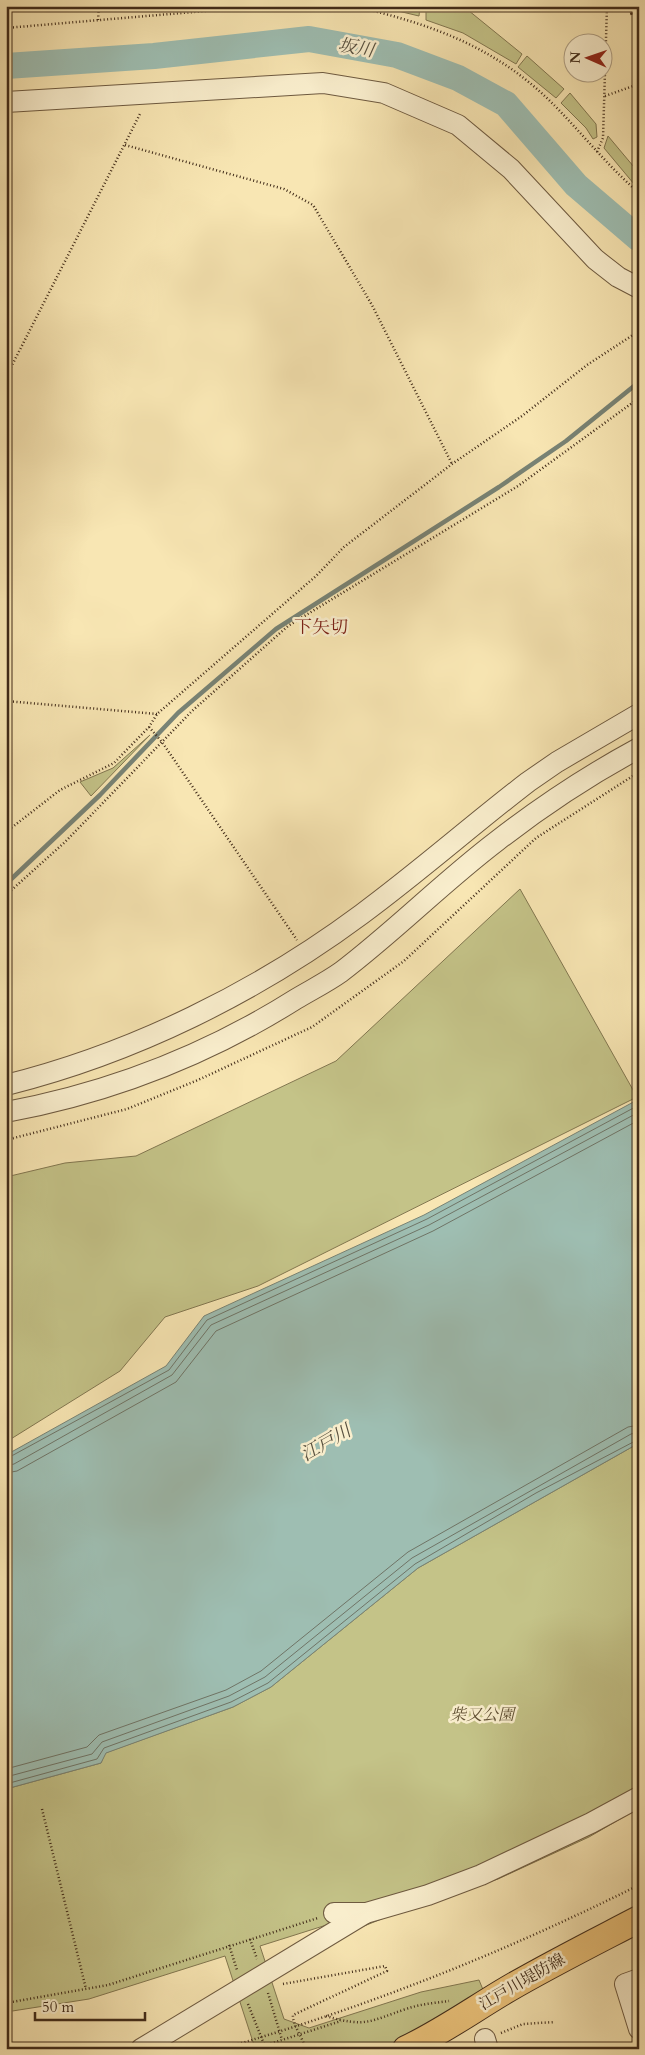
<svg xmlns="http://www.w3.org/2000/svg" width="645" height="2055" viewBox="0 0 645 2055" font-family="Cardo,'Noto Serif JP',serif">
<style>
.green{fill:#c4c388;stroke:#827750}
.water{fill:#9ebeb2;stroke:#788375}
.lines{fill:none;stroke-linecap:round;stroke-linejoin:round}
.shore{stroke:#6f7466;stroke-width:1}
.stream{stroke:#788375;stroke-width:4.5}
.river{stroke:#9ebeb2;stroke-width:26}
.minor-casing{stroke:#6e5a40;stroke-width:22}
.major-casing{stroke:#402b19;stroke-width:28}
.path{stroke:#402b19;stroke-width:2.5;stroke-dasharray:1 2.5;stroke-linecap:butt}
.minor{stroke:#faefce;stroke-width:20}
.major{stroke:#ecc37a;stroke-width:26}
.rail{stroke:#402b19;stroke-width:4;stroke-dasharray:9 9;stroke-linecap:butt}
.labels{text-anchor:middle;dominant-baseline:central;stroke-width:5;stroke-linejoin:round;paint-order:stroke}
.park-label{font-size:16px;font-style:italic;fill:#615135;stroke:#faefce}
.street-label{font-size:16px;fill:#402b19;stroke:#faefce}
.water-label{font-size:18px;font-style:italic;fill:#58503f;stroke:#faefce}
.neighbourhood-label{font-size:18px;fill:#7a1f14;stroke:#faefce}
</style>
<rect width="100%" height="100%" fill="#f8e6b3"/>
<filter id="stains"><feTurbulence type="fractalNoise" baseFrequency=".004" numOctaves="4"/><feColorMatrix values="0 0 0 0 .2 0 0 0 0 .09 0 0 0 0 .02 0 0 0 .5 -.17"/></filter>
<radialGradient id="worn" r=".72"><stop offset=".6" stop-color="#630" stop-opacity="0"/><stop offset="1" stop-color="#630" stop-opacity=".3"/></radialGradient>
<g class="green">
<polygon points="377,6 420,6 419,16"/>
<polygon points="426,6 463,6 522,54 516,64 463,33 426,20"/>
<polygon points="527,56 564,89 556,98 518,67"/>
<polygon points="570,93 596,124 597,137 593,139 586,128 561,103"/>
<polygon points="608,136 639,173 639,178 634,184 604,148"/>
<polygon points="150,735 91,796 80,782 113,768"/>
<polygon points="520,889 637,1097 258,1286 165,1317 120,1371 6,1442 6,1177 65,1163 136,1156 336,1061"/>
<polygon points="639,1443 639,1808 589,1837 498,1879 409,1908 344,1934 336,1922 260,1946 284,2019 309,2028 421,1992 479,1980 484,1992 385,2049 241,2049 254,2045 225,1956 89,1999 6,2012 6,1789 101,1763 105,1753 233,1707 271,1687 418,1568"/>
</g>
<polygon class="water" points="639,1099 639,1443 418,1568 271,1687 233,1707 106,1753 101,1763 6,1789 6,1455 166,1366 204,1316 424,1215"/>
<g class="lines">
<g class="shore">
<polyline points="6,1459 169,1370 207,1320 427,1219 639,1105"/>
<polyline points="6,1466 14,1464 172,1375 211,1325 429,1225 639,1112"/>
<polyline points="6,1473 17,1471 176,1382 216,1331 433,1231 639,1120"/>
<polyline points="6,1769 87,1747 99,1735 226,1690 261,1671 408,1552 628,1427 639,1425"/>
<polyline points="6,1777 92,1754 102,1742 229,1696 265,1677 412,1558 631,1434 639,1432"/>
<polyline points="6,1784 97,1759 104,1748 231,1702 268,1683 415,1564 536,1493 639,1439"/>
</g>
<polyline class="stream" points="6,884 100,795 178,713 276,629 499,487 566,441 639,382"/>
<polyline class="river" points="6,66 154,56 309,39 397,55 458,78 506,104 576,185 639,239"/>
<defs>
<g id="minor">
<polyline points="6,102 323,83 384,93 458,125 511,169 595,259 618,277 639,288"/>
<path d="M6 1085C134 1053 257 992 362 914 419 872 472 825 528 782L557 762 639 714"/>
<path d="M6 1112C109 1093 207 1055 296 999 311 990 327 982 341 972 395 931 443 882 497 841 542 806 589 775 639 748"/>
<polyline points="334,1913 366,1913 428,1895 481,1875 591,1823 639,1797"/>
<polyline points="639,1979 625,1984 639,2029"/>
<polyline points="485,2039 488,2049"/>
<polyline points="141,2049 364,1914"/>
</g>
<path id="major" d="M406 2049C442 2032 474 2009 508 1989 551 1964 595 1942 639 1919"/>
</defs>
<use href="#minor" class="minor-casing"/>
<use href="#major" class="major-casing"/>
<g class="path">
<path d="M353 6C432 24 499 48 557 108 584 136 609 167 639 193"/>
<polyline points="98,20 99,6"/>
<polyline points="6,28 264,6"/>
<polyline points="605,96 639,84"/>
<polyline points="125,145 284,189 313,205 372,305 452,464"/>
<polyline points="597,152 603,138 607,6"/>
<polyline points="6,377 141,112"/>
<polyline points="6,701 157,714"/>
<polyline points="149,727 162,742 297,940"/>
<polyline points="6,832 60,790 114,763 149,727 157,714 316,576 344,547 452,464 522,416 587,365 639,331"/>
<polyline points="6,895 65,842 192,711 288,626 518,486 639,398"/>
<polyline points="6,1140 127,1109 198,1080 312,1027 404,961 536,838 639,772"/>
<polyline points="42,1809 86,1989"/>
<polyline points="250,1939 257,1959"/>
<polyline points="229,1945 237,1970"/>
<path d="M283 1984 385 1966 387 1971 293 2015C292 2023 303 2039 306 2049"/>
<polyline points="268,1993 282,2040"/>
<polyline points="6,2003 108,1985 318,1918"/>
<polyline points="248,2004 266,2049"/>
<path d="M326 2016C366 2028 370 2021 406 2009 420 2004 435 2003 449 2001"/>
<polyline points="501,2033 523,2024 555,2022"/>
<path d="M221 2049C365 2008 505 1952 639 1885"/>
<polyline points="254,2049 341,2021"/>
<polyline points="463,2049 470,2046"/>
</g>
<use href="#minor" class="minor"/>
<use href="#major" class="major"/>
<g class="rail">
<polyline points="630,6 639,37"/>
<polyline points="638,6 639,9"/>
</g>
</g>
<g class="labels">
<g class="park-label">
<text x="482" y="1715">柴又公園</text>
</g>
<g class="street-label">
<text transform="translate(522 1982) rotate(-30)">江戸川堤防線</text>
</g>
<g class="water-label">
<text transform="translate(356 48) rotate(10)">坂川</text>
<text transform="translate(326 1443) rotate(-30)">江戸川</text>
</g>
<g class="neighbourhood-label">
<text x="321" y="627">下矢切</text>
</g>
</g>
<rect width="645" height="2055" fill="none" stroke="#f8e6b3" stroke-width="25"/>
<rect x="8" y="8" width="630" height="2040" fill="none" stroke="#402b19" stroke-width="2.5"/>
<rect x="12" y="12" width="620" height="2030" fill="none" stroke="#402b19"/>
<g transform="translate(588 58) rotate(272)"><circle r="24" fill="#faefce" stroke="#b0a186"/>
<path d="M0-4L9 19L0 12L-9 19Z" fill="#8f2418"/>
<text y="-8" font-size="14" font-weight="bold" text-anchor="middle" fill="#402b19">N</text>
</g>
<path d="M35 2012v8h110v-8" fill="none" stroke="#402b19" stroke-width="2.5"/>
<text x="42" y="2012" font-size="15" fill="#402b19" stroke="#faefce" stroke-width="4" paint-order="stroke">50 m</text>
<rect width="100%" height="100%" filter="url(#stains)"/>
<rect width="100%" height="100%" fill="url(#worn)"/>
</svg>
